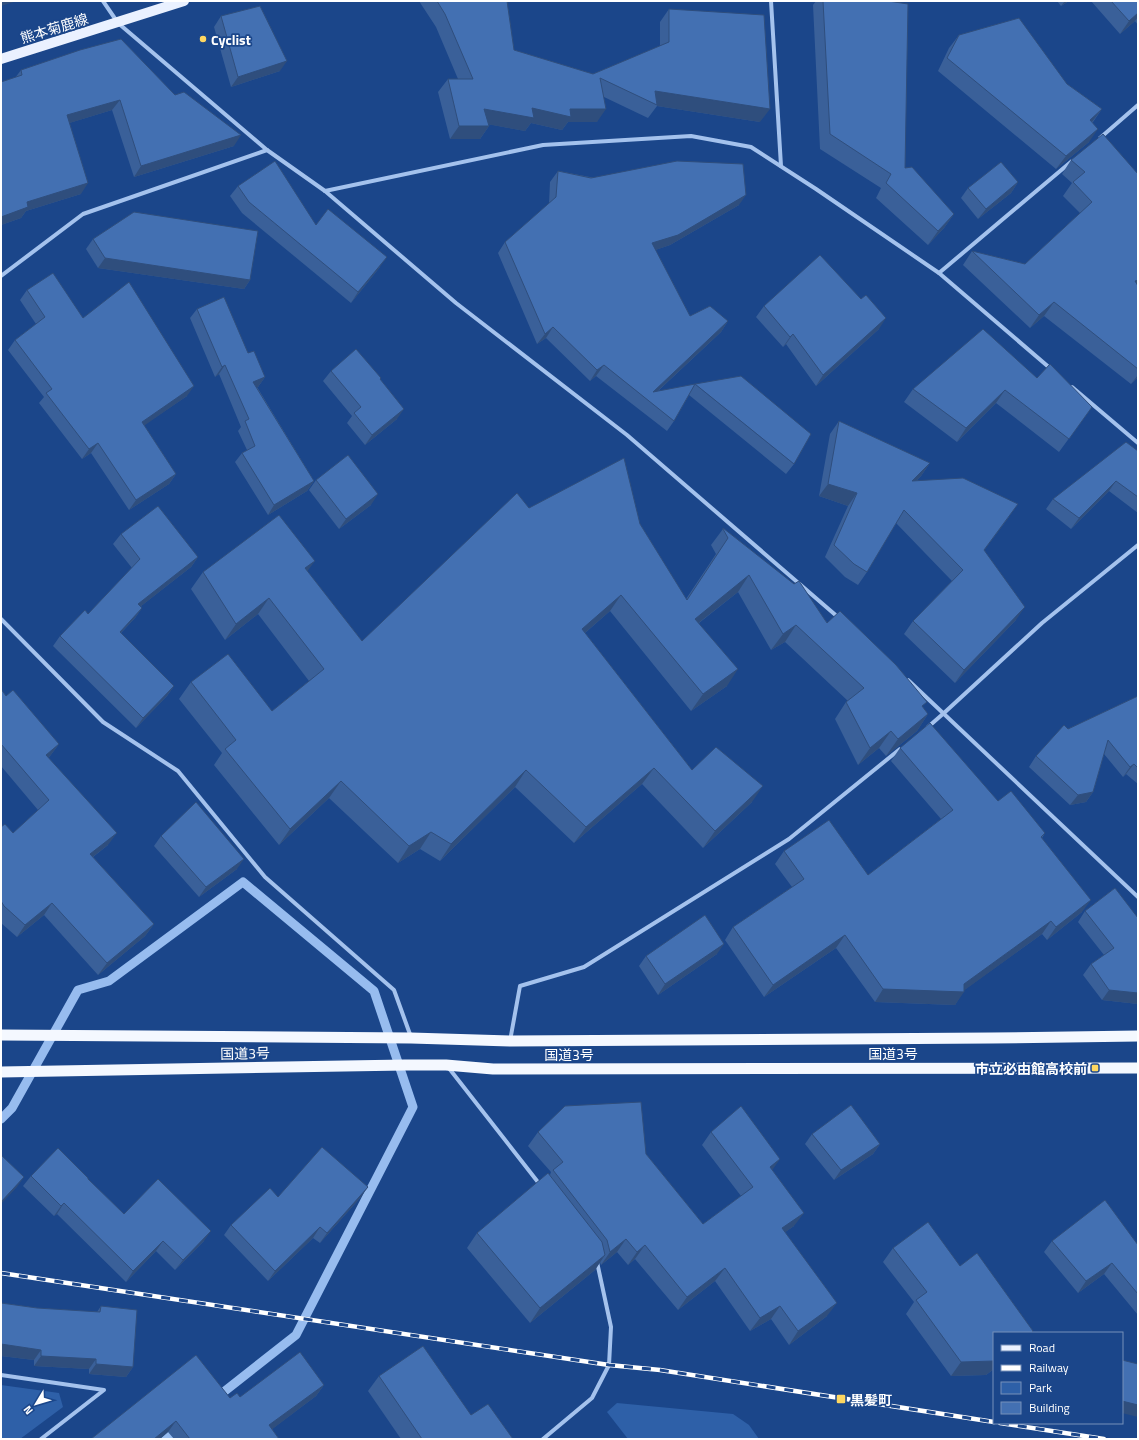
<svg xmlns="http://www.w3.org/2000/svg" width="1139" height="1440" viewBox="0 0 1139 1440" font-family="'Titillium Web','Noto Sans JP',sans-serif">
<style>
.green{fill:#2e60a8}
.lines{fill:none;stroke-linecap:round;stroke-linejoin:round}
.stream{stroke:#97bcef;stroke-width:9}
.minor{stroke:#a4c2ed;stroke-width:4}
.primary{stroke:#eaf1ff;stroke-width:10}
.trunk{stroke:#f4f8ff;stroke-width:11}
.rail-casing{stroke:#fff;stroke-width:4.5}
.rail{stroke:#1b468a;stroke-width:3;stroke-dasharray:9;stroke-linecap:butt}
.wall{fill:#3a6099}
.shaded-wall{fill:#2f4e7d}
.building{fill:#4370b2;stroke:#2f4e7d}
.poi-dot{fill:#fed761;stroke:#1b468a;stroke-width:1.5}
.labels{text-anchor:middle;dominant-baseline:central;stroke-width:3.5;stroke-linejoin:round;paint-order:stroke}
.street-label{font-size:14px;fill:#fff;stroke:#1b468a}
.poi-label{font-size:14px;font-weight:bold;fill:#fff;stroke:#1b468a;text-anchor:start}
</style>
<rect width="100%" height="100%" fill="#1b468a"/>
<g class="green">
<polygon points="1,1385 59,1393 63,1407 20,1439 1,1439"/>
<polygon points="617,1403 733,1414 749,1425 759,1439 628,1439 607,1412"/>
</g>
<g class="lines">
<g class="stream">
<polyline points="1,1119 12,1108 78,990 109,981 243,882 374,991 413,1107 296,1335 216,1398"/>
<polyline points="165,1439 179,1427"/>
</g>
<g class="minor">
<polyline points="103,1 118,23 267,150 325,191 456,303 627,435 839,618"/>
<polyline points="771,1 781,166"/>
<polyline points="1100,138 1138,105"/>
<polyline points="325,191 543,145 691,136 751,147 816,189 939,273 1051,369"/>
<polyline points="939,273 1072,161"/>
<polyline points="1,276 83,214 267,150"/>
<polyline points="1072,387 1138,443"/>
<polyline points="1,619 103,722 178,771 265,877 394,990 411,1037"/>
<polyline points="908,680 1138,897"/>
<polyline points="928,727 944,713 1042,623 1138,545"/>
<polyline points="510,1041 520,986 584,967 789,839 900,749"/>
<polyline points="448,1067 541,1186"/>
<polyline points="1,1375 104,1390 41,1439"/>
<polyline points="543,1439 592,1398 609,1365 611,1327 597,1262"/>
</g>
<polyline class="primary" points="1,59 184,1"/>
<g class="trunk">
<polyline points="1,1035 411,1038 510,1041 991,1038 1138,1036"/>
<polyline points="1,1072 405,1065 446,1065 493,1069 1138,1068"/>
</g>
<defs>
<g id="rail">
<polyline points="1,1273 609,1365 660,1370 994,1422"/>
<polyline points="1000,1423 1104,1439"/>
</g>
</defs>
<use href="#rail" class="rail-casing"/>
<use href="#rail" class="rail"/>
</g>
<g class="wall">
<polygon points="419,1 507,1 514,50 593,74 660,46 660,22 669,9 760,122 657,106 648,118 604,97 597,122 568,122 562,130 531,123 525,131 488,124 489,126 480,139 450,139 438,92 448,79 458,79 436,27"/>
<polygon points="816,1 888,1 905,168 954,214 944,228 928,245 876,198 881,188 820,149 813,5"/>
<polygon points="1057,1 1069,1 1061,6"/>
<polygon points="1091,1 1138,1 1138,25 1135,21 1120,34"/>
<polygon points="221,16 280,71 231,87 214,27"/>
<polygon points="959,35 1067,84 1102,109 1093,122 1089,142 1056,169 938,71 949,48"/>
<polygon points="21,70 175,95 234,146 134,177 112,110 69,123 81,194 26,211 21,218 1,225 1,82 15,78"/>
<polygon points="1071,160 1138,174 1138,377 1131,384 1044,316 1030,328 963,265 972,251 1025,264 1080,213 1063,196 1072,183 1062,174"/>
<polygon points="558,171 739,205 670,245 655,250 690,316 728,321 721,332 658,391 690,392 695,384 794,464 786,474 689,395 674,421 667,431 596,376 590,381 546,338 537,344 498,253 505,242 549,204 550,182"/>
<polygon points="1018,182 1011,193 978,219 961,198 968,188"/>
<polygon points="238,186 380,267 351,303 242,213 230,196"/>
<polygon points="93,239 250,280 244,289 98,268 86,249"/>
<polygon points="27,290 83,318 187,396 144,425 176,474 169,484 129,510 91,453 82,459 39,403 44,397 8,350 15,340 36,324 20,300"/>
<polygon points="764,306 879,329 816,386 786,344 783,347 756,317"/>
<polygon points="197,309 248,353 265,377 258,387 257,387 314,481 307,491 268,515 235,462 242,453 247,450 238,431 241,427 219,374 215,377 190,318"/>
<polygon points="331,371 381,378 380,380 397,419 365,445 347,423 352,416 323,381"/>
<polygon points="1037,378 1092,407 1059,452 996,403 957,442 904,402 913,389"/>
<polygon points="839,421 930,463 921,476 917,480 1009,517 984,550 1016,620 955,683 904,634 913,621 952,581 896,523 867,572 858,585 845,577 825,557 848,506 819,496 830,434"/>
<polygon points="1138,451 1138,513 1109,491 1071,529 1046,509 1053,499"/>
<polygon points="316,480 371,505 339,529 309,490"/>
<polygon points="529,508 640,524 686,599 716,554 711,545 723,529 923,708 928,714 917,731 886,756 879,748 858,765 835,719 846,702 848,701 785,642 771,650 738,592 699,623 727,686 691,711 610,611 585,633 692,770 752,802 703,848 642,784 574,843 515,787 440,861 420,849 398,863 329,798 279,845 214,765 222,753 179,699 191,682 272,711 309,681 258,614 225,640 191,589 203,572 307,571 362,641"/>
<polygon points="121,534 198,557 191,567 141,606 142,608 135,618 121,633 174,686 167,696 136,728 53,646 60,636 88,614 132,568 113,544"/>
<polygon points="1,689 6,696 59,744 50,756 48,758 108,845 93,857 154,924 145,936 98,975 44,915 17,937 1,923 1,827 13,833 38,810 1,766"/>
<polygon points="1138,696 1138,784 1126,774 1123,777 1104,754 1093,792 1086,802 1070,805 1029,767 1036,756 1068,729"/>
<polygon points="900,748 998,801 1045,833 1042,838 1082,912 1047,940 1042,934 964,990 955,1005 875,1002 836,948 764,997 725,940 733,927 792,887 775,864 784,851 868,875 941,819 891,761"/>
<polygon points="161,836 237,869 199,897 154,846"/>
<polygon points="1115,888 1138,1004 1102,1000 1083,975 1091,964 1104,955 1078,922 1085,911"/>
<polygon points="717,954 658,995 639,966 646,956"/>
<polygon points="538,1132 646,1154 703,1224 741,1196 702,1145 711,1132 772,1170 794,1226 785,1232 827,1316 789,1345 771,1319 750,1331 715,1281 678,1310 635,1259 628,1265 617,1252 601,1265 600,1262 595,1270 530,1323 467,1248 477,1233 550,1175 551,1172 528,1146"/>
<polygon points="812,1134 880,1144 873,1154 834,1180 805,1144"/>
<polygon points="31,1176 88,1179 124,1214 204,1241 175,1270 156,1251 126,1282 57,1214 54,1216 23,1186"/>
<polygon points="278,1197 361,1197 320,1243 313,1238 268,1281 224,1235 231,1225"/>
<polygon points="1052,1241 1138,1245 1138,1315 1104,1274 1078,1293 1044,1252"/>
<polygon points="893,1248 960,1266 1033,1331 1032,1333 994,1333 994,1369 986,1375 951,1376 906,1314 914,1302 883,1262"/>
<polygon points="1,1303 37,1308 97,1312 101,1306 133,1367 126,1377 89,1374 89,1369 34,1366 34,1360 1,1356"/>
<polygon points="379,1376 471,1415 513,1439 401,1439 368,1391"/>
<polygon points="324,1385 316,1396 272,1429 279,1439 174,1439 168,1432 160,1439 91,1439 230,1398 240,1397"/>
</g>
<g class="shaded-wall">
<polygon points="1,1 17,1 1,6"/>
<polygon points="1065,1 1069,1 1061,6"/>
<polygon points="1138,13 1138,17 1135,21 1120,34 1129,21"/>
<polygon points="287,61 280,71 231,87 238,77"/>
<polygon points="655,91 770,109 760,122 657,106 657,105"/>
<polygon points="120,100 112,110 60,126 67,115"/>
<polygon points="532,108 570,109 606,109 597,122 568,122 562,130 531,123 525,131 475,122 484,109"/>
<polygon points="1102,109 1092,122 1090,120"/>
<polygon points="459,126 489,126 480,139 450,139"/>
<polygon points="1098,129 1089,142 1056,169 1066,156"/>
<polygon points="241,135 234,146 134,177 141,166"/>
<polygon points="1018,182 1011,193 978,219 986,209"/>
<polygon points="88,183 81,194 26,211 21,218 1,225 1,217 27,202"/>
<polygon points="746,195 739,205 670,245 644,254 652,243"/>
<polygon points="954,214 944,228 928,245 938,231"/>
<polygon points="387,257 380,267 351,303 358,292"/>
<polygon points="105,258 250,280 244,289 98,268"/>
<polygon points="1138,280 1138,287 1135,281"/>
<polygon points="1054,302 1044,316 1030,328 1039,315"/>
<polygon points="886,318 879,329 816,386 823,375"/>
<polygon points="728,321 721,332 648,400 653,392"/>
<polygon points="553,327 546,338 537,344 545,334"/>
<polygon points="793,334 786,344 783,347 790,337"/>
<polygon points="225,365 219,374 215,377 222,367"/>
<polygon points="604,365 596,376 590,381 597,370"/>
<polygon points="1138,375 1138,377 1131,384"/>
<polygon points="265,377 258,387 247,391 253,382"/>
<polygon points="194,386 187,396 135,432 142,422"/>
<polygon points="1005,390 996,403 957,442 966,428"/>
<polygon points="404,409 397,419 365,445 372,435"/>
<polygon points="98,443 91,453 82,459 89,449"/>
<polygon points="930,463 921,476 903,494 912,481"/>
<polygon points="176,474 169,484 129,510 136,500"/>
<polygon points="314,481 307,491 268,515 274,505"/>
<polygon points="1116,481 1109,491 1071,529 1079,518"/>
<polygon points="828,484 857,493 848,506 819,496"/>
<polygon points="378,494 371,505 339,529 346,519"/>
<polygon points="1018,504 1009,517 975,563 984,550"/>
<polygon points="198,557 191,567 131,614 138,604"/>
<polygon points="315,561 303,577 305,568"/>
<polygon points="749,575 738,592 683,635 695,619"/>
<polygon points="621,595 610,611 571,645 582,629"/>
<polygon points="269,598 258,614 225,640 236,624"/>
<polygon points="1025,607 1016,620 955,683 964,670"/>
<polygon points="142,608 135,618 112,642 120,632"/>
<polygon points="796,625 785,642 771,650 783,634"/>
<polygon points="738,669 727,686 691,711 703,694"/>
<polygon points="174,686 167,696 136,728 143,718"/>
<polygon points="928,714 917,731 886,756 898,739"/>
<polygon points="891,731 879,748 858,765 870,748"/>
<polygon points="59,744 50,756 37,767 46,755"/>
<polygon points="1134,764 1126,774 1123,777 1130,767"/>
<polygon points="654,768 642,784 574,843 586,827"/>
<polygon points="526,770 515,787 440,861 451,844"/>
<polygon points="341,781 329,798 279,845 290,829"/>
<polygon points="763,786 752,802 703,848 715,831"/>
<polygon points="1093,792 1086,802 1070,805 1078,795"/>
<polygon points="431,832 420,849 398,863 409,846"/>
<polygon points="117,833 108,845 81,866 90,854"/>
<polygon points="244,859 237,869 199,897 206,887"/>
<polygon points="1091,900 1082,912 1047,940 1056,927"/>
<polygon points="52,903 44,915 17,937 25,925"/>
<polygon points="1051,921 1042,934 962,992 964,992 955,1005 875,1002 883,989 964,984"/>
<polygon points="154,924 145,936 98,975 107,963"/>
<polygon points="845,935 836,948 764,997 773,985"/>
<polygon points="724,944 717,954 658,995 665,984"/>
<polygon points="1109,990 1138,993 1138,1004 1102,1000"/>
<polygon points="880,1144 873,1154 834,1180 841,1170"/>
<polygon points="780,1159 771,1172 770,1167"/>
<polygon points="24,1177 17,1187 1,1204 1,1202"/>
<polygon points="368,1187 361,1197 320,1243 327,1233"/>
<polygon points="64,1203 57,1214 54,1216 61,1206"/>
<polygon points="804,1213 794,1226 773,1241 782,1228"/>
<polygon points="320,1227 313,1238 268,1281 275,1271"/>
<polygon points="211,1231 204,1241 175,1270 183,1260"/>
<polygon points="626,1239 617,1252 601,1265 610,1252"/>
<polygon points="163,1241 156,1251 126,1282 133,1271"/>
<polygon points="645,1245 635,1259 628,1265 637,1252"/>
<polygon points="605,1255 595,1270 530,1323 540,1308"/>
<polygon points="1112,1263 1104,1274 1078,1293 1086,1281"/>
<polygon points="725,1268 715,1281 678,1310 687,1297"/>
<polygon points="837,1303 827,1316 789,1345 798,1331"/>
<polygon points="780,1306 771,1319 750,1331 760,1318"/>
<polygon points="1,1344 41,1350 34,1360 1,1356"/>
<polygon points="41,1356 96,1359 89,1369 34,1366"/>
<polygon points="994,1361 994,1369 986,1375 951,1376 961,1362"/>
<polygon points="96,1364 133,1367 126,1377 89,1374"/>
<polygon points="324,1385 316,1396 262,1437 269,1425"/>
<polygon points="1122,1401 1138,1405 1138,1417 1122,1413"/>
<polygon points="176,1421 168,1432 160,1439 154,1439"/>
</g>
<g class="building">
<polygon points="437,1 507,1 514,50 593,74 669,42 669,9 764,15 770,109 655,91 657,105 600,78 606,109 570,109 571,117 532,108 534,118 484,109 489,126 459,126 448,79 473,79 445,14"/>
<polygon points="823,1 888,1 908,4 905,168 912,167 954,214 938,231 886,183 891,174 830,134"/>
<polygon points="1111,1 1138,1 1138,13 1129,21"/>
<polygon points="260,6 287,61 238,77 221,16"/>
<polygon points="1019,18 1067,84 1102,109 1090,120 1098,129 1066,156 947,58 959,35"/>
<polygon points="121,39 175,95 184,92 241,135 141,166 120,100 67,115 88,183 27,202 28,207 1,217 1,82 22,75 21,70 80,50"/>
<polygon points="1103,134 1138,174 1138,280 1135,281 1138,286 1138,369 1054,302 1039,315 972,251 1025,264 1092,202 1073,182 1085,172 1071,160"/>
<polygon points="275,161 316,225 328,209 387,257 358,292 249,202 238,186"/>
<polygon points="677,161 743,164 746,195 678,235 652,243 690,316 710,306 728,321 653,392 695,384 674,421 604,365 597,370 553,327 545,334 505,242 556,197 558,171 591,178"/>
<polygon points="1001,162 1018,182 986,209 968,188"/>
<polygon points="134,212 258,231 250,280 105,258 93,239"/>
<polygon points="820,255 861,299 866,295 886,318 823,375 793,334 790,337 764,306"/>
<polygon points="53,273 83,318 129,282 194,386 142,422 176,474 136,500 98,443 89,449 46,393 52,389 15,340 45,317 27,290"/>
<polygon points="224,297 248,353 254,351 265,377 253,382 314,481 274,505 242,453 255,446 245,421 249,419 225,365 222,367 197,309"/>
<polygon points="983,329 1037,378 1050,364 1092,407 1069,439 1005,390 966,428 913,389"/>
<polygon points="356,349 381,378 380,379 404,409 372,435 354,413 361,407 331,371"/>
<polygon points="741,376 811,434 794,464 695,384"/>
<polygon points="839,421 930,463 912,481 963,478 1018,504 984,550 1025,607 964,670 913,621 963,570 904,510 867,572 854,564 834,545 857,493 828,484"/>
<polygon points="1126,442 1138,451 1138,497 1116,481 1079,518 1053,499"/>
<polygon points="348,455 378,494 346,519 316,480"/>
<polygon points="624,458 640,524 687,600 728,538 723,529 723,528 794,584 799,581 827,623 840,611 896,665 927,702 922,706 928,714 898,739 891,731 870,748 846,702 864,688 796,625 783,634 749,575 695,619 738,669 703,694 621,595 582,629 692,770 716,747 763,786 715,831 654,768 586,827 526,770 451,844 431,832 409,846 341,781 290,829 225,749 236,740 191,682 228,654 272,711 324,669 269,598 236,624 203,572 279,515 315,561 305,568 362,641 517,493 529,508"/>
<polygon points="158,506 198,557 138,604 142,608 120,632 174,686 143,718 60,636 85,610 88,614 140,559 121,534"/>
<polygon points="1,689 6,696 13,690 59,744 46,755 117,833 90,854 154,924 107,963 52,903 25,925 4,906 1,901 1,827 5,824 13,833 49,800 1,744"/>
<polygon points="1138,696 1138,768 1134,764 1130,767 1108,740 1093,792 1078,795 1036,756 1064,725 1068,729"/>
<polygon points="930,723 998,801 1011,791 1045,833 1041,837 1091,900 1056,927 1051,921 964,984 964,992 883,989 845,935 773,985 733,927 804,879 784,851 829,820 868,875 953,810 900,748"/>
<polygon points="196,802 244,859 206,887 161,836"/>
<polygon points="1115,888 1138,918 1138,993 1109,990 1091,964 1114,948 1085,911"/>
<polygon points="705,915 724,944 665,984 646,956"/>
<polygon points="641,1102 646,1154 703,1224 753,1187 711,1132 741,1106 780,1159 770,1167 804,1213 782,1228 837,1303 798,1331 780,1306 760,1318 725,1268 687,1297 645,1245 637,1252 626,1239 610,1252 607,1240 553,1170 563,1162 538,1132 565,1106"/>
<polygon points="851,1105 880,1144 841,1170 812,1134"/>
<polygon points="322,1147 368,1187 327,1233 320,1227 275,1271 231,1225 270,1188 278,1197"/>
<polygon points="58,1148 88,1178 88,1179 124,1214 158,1179 211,1231 183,1260 163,1241 133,1271 64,1203 61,1206 31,1176"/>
<polygon points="1,1155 24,1177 1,1202"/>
<polygon points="548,1173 602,1242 605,1255 540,1308 477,1233"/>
<polygon points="1105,1200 1138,1245 1138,1294 1112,1263 1086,1281 1052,1241"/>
<polygon points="928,1222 960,1266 977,1253 1033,1331 1031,1333 994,1333 994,1361 961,1362 916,1300 927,1292 893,1248"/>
<polygon points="1,1303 37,1308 100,1312 101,1306 137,1310 133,1367 96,1364 96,1359 41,1356 41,1350 1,1344"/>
<polygon points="423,1346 471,1415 488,1404 513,1439 422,1439 379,1376"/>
<polygon points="300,1352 324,1385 269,1425 279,1439 190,1439 176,1421 154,1439 91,1439 196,1355 230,1398 237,1393 240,1397"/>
<polygon points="1122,1360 1138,1364 1138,1405 1122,1401"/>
</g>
<g class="poi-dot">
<circle cx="203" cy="39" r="4"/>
<rect x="1091" y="1064" width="8" height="8" rx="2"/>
<rect x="836" y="1394" width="10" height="10" rx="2"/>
</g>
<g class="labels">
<g class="street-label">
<text transform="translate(54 28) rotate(-17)">熊本菊鹿線</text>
<text transform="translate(245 1053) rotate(-1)">国道3号</text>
<text x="893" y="1053">国道3号</text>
<text x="569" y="1054">国道3号</text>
</g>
<g class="poi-label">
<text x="211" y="39">Cyclist</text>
<text x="1087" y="1068" text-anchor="end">市立必由館高校前</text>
<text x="850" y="1399">黒髪町</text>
</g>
</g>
<rect width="1139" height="1440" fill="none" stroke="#ffffff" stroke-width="4"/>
<rect x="993" y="1332" width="130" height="92" fill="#1b468a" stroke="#7690b9"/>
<rect x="1001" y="1345" width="20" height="6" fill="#eaf1ff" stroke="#7690b9"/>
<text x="1029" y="1352" font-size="12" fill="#ffffff">Road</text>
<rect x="1001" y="1365" width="20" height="6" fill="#ffffff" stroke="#7690b9"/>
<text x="1029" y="1372" font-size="12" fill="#ffffff">Railway</text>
<rect x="1001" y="1382" width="20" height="12" fill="#2e60a8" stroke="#7690b9"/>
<text x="1029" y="1392" font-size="12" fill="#ffffff">Park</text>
<rect x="1001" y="1402" width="20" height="12" fill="#4370b2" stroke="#7690b9"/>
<text x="1029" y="1412" font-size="12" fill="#ffffff">Building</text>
<g transform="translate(36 1404) rotate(232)" stroke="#1b468a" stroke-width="3" paint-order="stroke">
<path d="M0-3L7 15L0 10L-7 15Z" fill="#ffffff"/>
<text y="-6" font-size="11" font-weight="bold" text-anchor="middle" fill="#ffffff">N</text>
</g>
</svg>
